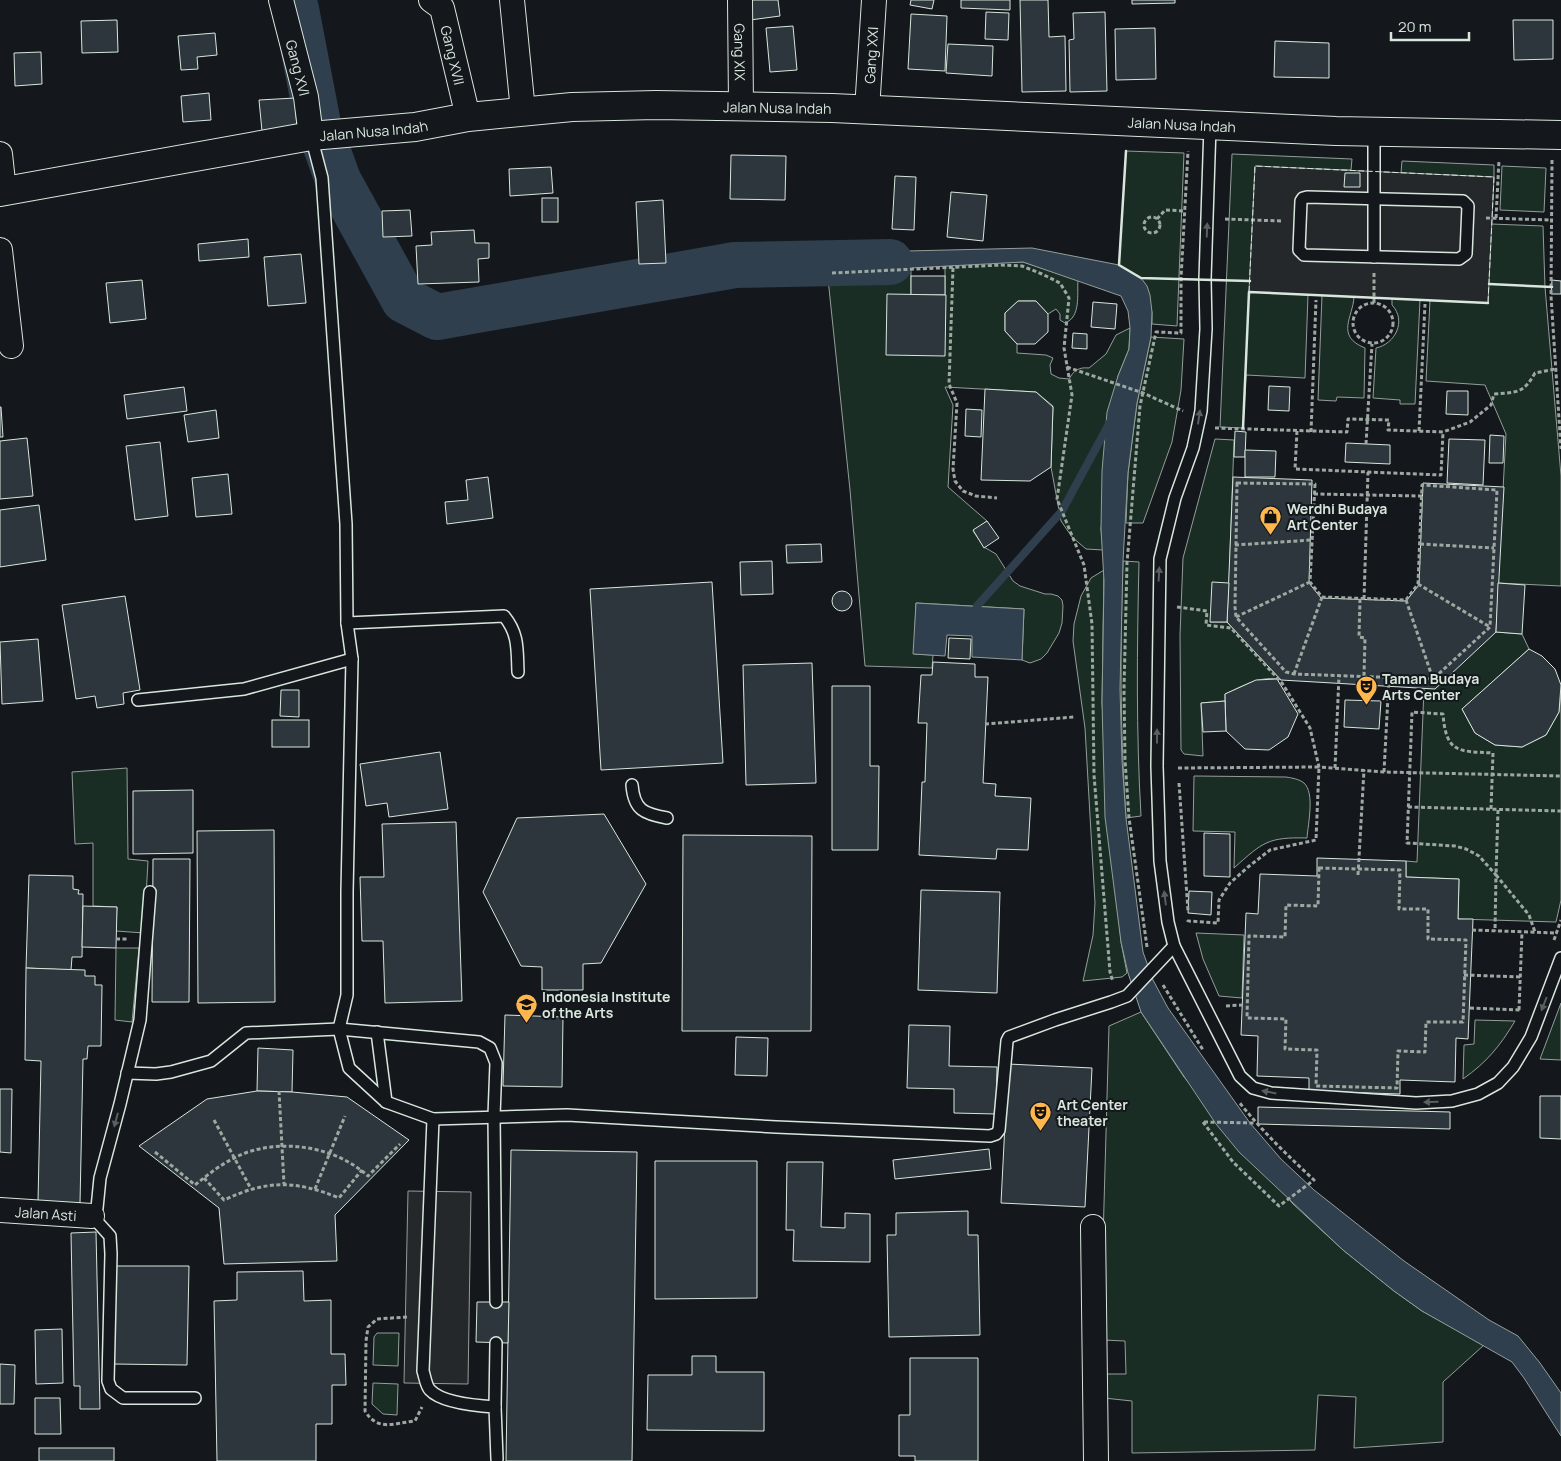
<svg xmlns="http://www.w3.org/2000/svg" width="1561" height="1461" viewBox="0 0 1561 1461" font-family="Manrope,sans-serif">
<style>
.green{fill:#1a2d24;stroke:#939e99}
.parking{fill:#24282b;stroke:#939e99}
.water{fill:#2f3f4d;stroke:#939e99}
.lines{fill:none;stroke-linecap:round;stroke-linejoin:round}
.stream{stroke:#2f3f4d;stroke-width:8}
.river{stroke:#2f3f4d;stroke-width:46}
.building{fill:#2c363c;stroke:#d8e6dc}
.lane-casing{stroke:#d8e6dc;stroke-width:14}
.street-casing{stroke:#d8e6dc;stroke-width:26}
.secondary-casing{stroke:#d8e6dc;stroke-width:30}
.path{stroke:#9da8a2;stroke-width:3;stroke-dasharray:4 2.5;stroke-linecap:butt}
.lane{stroke:#14181c;stroke-width:11}
.street{stroke:#14181c;stroke-width:24}
.secondary{stroke:#14181c;stroke-width:28}
.fence{stroke:#d8e6dc;stroke-width:1;stroke-dasharray:6 2.5;stroke-linecap:butt}
.wall{stroke:#d8e6dc;stroke-width:2.5}
.oneway{fill:#59605f}
.labels{text-anchor:middle;dominant-baseline:central;stroke-width:4;stroke-linejoin:round;paint-order:stroke}
.street-label{font-size:14px;fill:#d8e6dc;stroke:#14181c}
.poi-label{font-size:14px;font-weight:bold;fill:#d8e6dc;stroke:#14181c;text-anchor:start}
</style>
<rect width="100%" height="100%" fill="#14181c"/>
<g class="green">
<polygon points="1126,151 1184,153 1177,326 1152,324 1152,312 1141,278 1119,265"/>
<polygon points="1232,154 1352,159 1351,170 1255,167 1250,292 1308,295 1305,378 1246,375 1243,428 1220,427"/>
<polygon points="1402,161 1494,165 1494,177 1401,173"/>
<polygon points="1502,166 1546,168 1544,212 1500,210"/>
<polygon points="1491,224 1543,226 1545,287 1561,476 1561,586 1498,583 1506,434 1485,385 1426,381 1430,300 1488,303"/>
<path d="M1001 262H1023L1078 280C1077 295 1081 317 1065 323L1060 320V314L1056 309 1048 314 1036 301H1018L1005 313V331L1017 344V353L1046 355 1053 358 1050 365 1051 374 1059 378 1069 379C1074 370 1079 367 1089 368L1106 354 1116 335 1130 328 1129 349 1118 376 1101 529 1103 550 1086 549 1072 537 1061 521 1051 467 1053 406 1036 392 945 387 953 405 948 487 987 521 973 531 984 547 996 554 1013 581 1020 586 1045 594H1051L1058 596 1062 600 1063 606 1062 623 1059 633 1047 653 1041 659 1030 663 1022 660 1024 609 916 603 914 654 933 655 932 668 865 666 850 490 827 269 911 268V295H945V266Z"/>
<path d="M1322 295 1354 297C1353 317 1335 336 1365 348L1364 398 1337 397 1336 401 1318 400Z"/>
<path d="M1392 298 1420 300 1415 404H1400V400L1373 398 1376 348C1395 344 1407 321 1392 305Z"/>
<polygon points="1151,337 1184,339 1181,390 1172,442 1143,523 1126,523 1128,473 1137,403"/>
<path d="M1215 439 1234 440 1229 583 1210 622H1227L1281 680C1262 674 1241 687 1225 694V701L1201 703 1203 756 1184 754 1181 750 1180 635 1183 558Z"/>
<path d="M1123 561 1139 562C1137 648 1136 730 1141 816L1126 818C1120 732 1120 647 1123 561Z"/>
<polygon points="1104,570 1102,703 1121,942 1127,973 1122,977 1083,981 1093,935 1095,903 1085,728 1073,641 1074,624 1081,596 1091,578"/>
<polygon points="1496,632 1522,634 1529,649 1462,709 1475,733 1495,745 1522,747 1546,735 1559,712 1561,693 1561,900 1556,922 1458,919 1459,879 1406,877 1406,861 1417,862 1424,688"/>
<polygon points="127,768 128,859 148,861 144,933 116,931 117,907 93,906 93,843 75,844 72,772"/>
<path d="M1194 776 1286 777C1292 778 1299 779 1304 783 1315 793 1308 824 1307 838 1268 837 1263 842 1234 868L1235 832 1193 831Z"/>
<polygon points="1196,933 1244,935 1242,998 1219,996 1203,959"/>
<polygon points="116,948 139,948 132,1022 115,1020"/>
<polygon points="1561,1003 1561,1060 1540,1059"/>
<polygon points="1141,1012 1184,1077 1293,1204 1343,1250 1394,1291 1422,1311 1484,1345 1443,1382 1443,1442 1354,1448 1356,1397 1318,1395 1315,1450 1132,1453 1132,1401 1104,1398 1103,1374 1126,1374 1125,1341 1103,1340 1103,1240 1109,1026"/>
<path d="M1475 1020 1515 1021C1500 1046 1487 1062 1463 1079L1464 1045 1474 1044Z"/>
<polygon points="377,1333 399,1333 398,1366 373,1365 374,1337"/>
<polygon points="373,1383 398,1384 397,1415 383,1414 372,1404"/>
</g>
<g class="parking">
<polygon points="1255,166 1494,177 1488,303 1249,292"/>
<polygon points="408,1191 471,1192 468,1384 404,1383"/>
</g>
<g class="water">
<polygon points="1032,248 1119,265 1141,278 1147,286 1150,295 1152,312 1151,337 1137,403 1128,473 1123,561 1120,689 1122,760 1126,818 1143,952 1153,980 1168,1008 1250,1123 1281,1159 1314,1190 1404,1261 1489,1320 1518,1336 1540,1363 1561,1393 1561,1436 1524,1378 1512,1362 1422,1311 1394,1291 1343,1250 1239,1152 1216,1124 1141,1012 1128,973 1121,942 1105,817 1102,703 1104,581 1101,529 1102,471 1107,412 1118,376 1129,349 1130,328 1128,311 1121,296 1023,262 911,268 827,269 828,256 907,251"/>
<polygon points="916,603 1024,609 1022,660 972,657 972,636 947,635 945,656 913,654"/>
</g>
<g class="lines">
<polyline class="stream" points="977,606 1062,511 1110,422"/>
<polyline class="river" points="293,0 296,9 318,124 338,180 404,300 437,317 735,265 890,262"/>
</g>
<g class="building">
<polygon points="748,0 778,0 780,16 750,20"/>
<polygon points="911,0 934,0 932,9 910,5"/>
<polygon points="961,0 1010,0 1010,10 961,8"/>
<polygon points="1020,0 1048,0 1049,37 1065,36 1066,91 1022,92"/>
<polygon points="1132,0 1175,0 1175,3 1132,4"/>
<polygon points="986,12 1009,13 1008,40 985,39"/>
<polygon points="1105,12 1107,91 1070,92 1069,40 1074,39 1073,13"/>
<polygon points="911,14 947,16 945,71 908,69"/>
<polygon points="117,20 118,52 82,53 81,21"/>
<polygon points="1513,20 1553,20 1553,59 1514,60"/>
<polygon points="793,26 797,70 770,72 766,28"/>
<polygon points="1155,28 1156,79 1116,80 1115,29"/>
<polygon points="215,33 217,55 197,57 198,69 181,70 178,36"/>
<polygon points="1275,41 1329,43 1329,78 1274,77"/>
<polygon points="948,44 993,46 992,76 946,73"/>
<polygon points="41,52 42,84 15,86 14,53"/>
<polygon points="209,93 211,120 183,122 181,96"/>
<polygon points="295,98 297,129 262,131 259,100"/>
<polygon points="731,155 786,156 785,200 730,199"/>
<polygon points="551,167 553,193 510,196 509,169"/>
<polygon points="1345,173 1360,173 1360,187 1344,187"/>
<polygon points="895,176 916,177 914,230 892,229"/>
<polygon points="951,192 987,195 983,241 947,237"/>
<rect x="542" y="198" width="16" height="24"/>
<polygon points="663,200 666,263 639,264 636,202"/>
<polygon points="410,210 412,236 383,237 382,211"/>
<polygon points="474,230 475,243 489,243 489,258 478,259 479,282 418,284 416,246 432,245 431,232"/>
<polygon points="248,239 249,257 199,261 198,244"/>
<polygon points="301,254 306,303 268,306 264,257"/>
<rect x="911" y="276" width="34" height="19"/>
<polygon points="142,280 146,319 110,323 106,283"/>
<polygon points="1552,280 1561,281 1561,294 1551,294"/>
<polygon points="887,294 946,295 945,356 886,355"/>
<polygon points="1018,301 1036,301 1048,314 1048,332 1035,344 1017,344 1005,331 1005,313"/>
<polygon points="1093,302 1117,304 1115,329 1091,327"/>
<polygon points="1073,333 1087,334 1087,349 1072,348"/>
<polygon points="1269,386 1290,387 1289,411 1268,410"/>
<polygon points="184,387 187,411 127,419 124,395"/>
<polygon points="985,389 1036,392 1053,407 1051,467 1030,481 981,480"/>
<polygon points="1447,391 1468,391 1468,415 1446,414"/>
<polygon points="0,407 1,407 3,437 0,437"/>
<polygon points="966,409 982,410 981,437 965,436"/>
<polygon points="216,410 219,438 188,442 184,415"/>
<polygon points="1235,431 1246,432 1245,457 1234,457"/>
<polygon points="1490,435 1504,436 1503,463 1489,463"/>
<polygon points="27,438 33,496 0,499 0,441"/>
<polygon points="1449,439 1485,440 1483,485 1447,483"/>
<polygon points="160,442 168,516 135,520 126,446"/>
<polygon points="1346,443 1390,445 1390,464 1345,462"/>
<polygon points="1245,450 1276,451 1275,477 1245,477"/>
<polygon points="228,474 232,514 196,517 192,478"/>
<polygon points="488,477 493,518 447,524 445,502 468,500 466,480"/>
<polygon points="1233,477 1312,480 1309,583 1321,598 1406,601 1419,585 1423,483 1504,487 1496,632 1435,689 1281,680 1227,622"/>
<polygon points="39,505 46,560 0,567 0,510"/>
<polygon points="987,521 999,538 984,548 973,530"/>
<polygon points="821,544 822,562 787,563 786,545"/>
<polygon points="772,561 773,594 741,595 740,562"/>
<polygon points="712,582 723,763 601,770 590,589"/>
<polygon points="1212,582 1229,583 1227,622 1210,622"/>
<polygon points="1498,583 1525,585 1522,634 1496,632"/>
<circle cx="842" cy="601" r="10"/>
<polygon points="125,596 140,690 123,693 124,704 97,708 95,696 76,699 62,605"/>
<polygon points="949,638 971,639 970,659 948,658"/>
<polygon points="38,639 43,701 2,704 0,642"/>
<polygon points="1529,649 1542,656 1555,669 1561,685 1559,712 1546,735 1522,747 1495,745 1475,733 1462,709"/>
<polygon points="933,662 975,664 975,677 988,677 983,783 996,784 995,796 1031,798 1028,850 997,849 996,859 919,855 922,782 925,782 927,723 918,723 921,675 932,675"/>
<polygon points="812,663 816,783 746,785 743,665"/>
<polygon points="1277,679 1298,714 1288,737 1269,750 1245,749 1226,731 1225,694 1256,680"/>
<polygon points="832,686 870,686 870,766 879,766 878,850 832,850"/>
<polygon points="281,690 299,690 299,717 280,716"/>
<polygon points="1345,700 1381,701 1379,729 1344,727"/>
<polygon points="1225,701 1226,731 1203,732 1201,703"/>
<rect x="272" y="720" width="37" height="27"/>
<polygon points="440,752 448,809 389,817 387,803 366,806 360,764"/>
<polygon points="193,790 193,853 133,854 133,791"/>
<polygon points="604,814 646,884 601,963 583,964 583,990 542,990 542,967 521,966 483,892 517,818"/>
<polygon points="456,822 462,1001 385,1003 383,941 362,941 360,877 384,877 382,824"/>
<polygon points="274,830 275,1002 198,1003 197,831"/>
<polygon points="1204,833 1230,834 1230,877 1204,876"/>
<polygon points="683,835 812,836 811,1031 682,1031"/>
<polygon points="1317,858 1406,861 1406,877 1459,879 1458,919 1473,919 1468,1039 1456,1038 1455,1082 1400,1080 1400,1094 1309,1091 1309,1078 1257,1076 1258,1036 1241,1035 1246,913 1258,914 1260,874 1317,876"/>
<polygon points="153,859 190,859 189,1002 152,1002"/>
<polygon points="29,875 73,876 73,889 79,890 78,894 83,894 82,957 72,957 71,970 26,968"/>
<polygon points="921,890 1000,892 997,993 918,990"/>
<polygon points="1189,891 1212,892 1211,915 1188,913"/>
<polygon points="83,906 117,907 116,948 82,947"/>
<polygon points="26,968 85,970 85,976 95,976 95,985 102,985 101,1046 88,1046 87,1059 83,1059 80,1203 38,1202 41,1061 25,1060"/>
<polygon points="505,1015 563,1017 562,1087 503,1086"/>
<polygon points="909,1025 950,1026 949,1066 997,1067 996,1114 954,1113 954,1089 907,1088"/>
<polygon points="736,1037 768,1038 767,1076 735,1075"/>
<polygon points="258,1048 293,1050 292,1092 257,1091"/>
<polygon points="1008,1064 1092,1068 1085,1207 1001,1203"/>
<polygon points="0,1089 12,1089 11,1153 0,1152"/>
<polygon points="257,1091 292,1092 347,1097 409,1140 335,1215 337,1261 224,1264 219,1208 139,1146 207,1099"/>
<polygon points="1540,1096 1561,1096 1561,1139 1540,1138"/>
<polygon points="1258,1107 1450,1112 1450,1129 1258,1124"/>
<polygon points="989,1149 991,1169 895,1179 893,1160"/>
<polygon points="511,1150 637,1152 632,1461 506,1461"/>
<polygon points="655,1161 757,1161 757,1298 655,1299"/>
<polygon points="787,1162 823,1162 821,1227 845,1228 845,1213 870,1214 870,1262 793,1261 794,1230 786,1230"/>
<polygon points="968,1211 968,1235 978,1235 980,1335 889,1337 887,1235 896,1235 896,1213"/>
<polygon points="96,1232 100,1409 80,1409 80,1386 74,1386 71,1233"/>
<polygon points="116,1266 189,1266 187,1365 114,1364"/>
<polygon points="303,1271 304,1301 331,1300 331,1354 345,1354 346,1385 332,1385 332,1424 316,1424 316,1461 217,1461 214,1301 237,1300 237,1272"/>
<polygon points="477,1302 509,1302 508,1343 476,1342"/>
<polygon points="62,1329 63,1383 36,1384 35,1330"/>
<polygon points="692,1356 716,1356 716,1372 764,1372 764,1431 647,1430 648,1375 692,1375"/>
<polygon points="910,1358 978,1358 978,1461 915,1461 915,1456 899,1456 899,1415 910,1415"/>
<polygon points="0,1364 15,1365 14,1404 0,1404"/>
<polygon points="35,1398 60,1398 61,1434 35,1434"/>
<rect x="39" y="1448" width="75" height="13"/>
</g>
<g class="lines">
<defs>
<g id="lane">
<polyline points="1210,126 1205,279 1206,329 1201,411 1193,448 1175,498 1160,559 1157,766 1160,861 1168,922 1174,946 1240,1076 1253,1088 1271,1093 1416,1103 1452,1101 1478,1094 1498,1083 1513,1067 1531,1037 1561,958"/>
<polyline points="311,136 322,178 346,524 347,623 352,659 347,892 347,995 339,1029 349,1068 386,1102 433,1119 567,1115 776,1127 990,1136 996,1134 999,1130 1007,1041 1009,1037 1055,1020 1111,1002 1127,996 1174,946"/>
<polygon points="1307,197 1463,201 1468,206 1466,254 1459,259 1304,255 1299,250 1301,201 1303,198"/>
<polyline points="1374,257 1374,132"/>
<path d="M347 623 504 616C519 634 517 650 518 672"/>
<polyline points="138,700 244,689 352,659"/>
<path d="M632 785C634 810 644 814 667 818"/>
<polyline points="150,892 140,1020 120,1104 100,1178 97,1208 92,1216 110,1236 111,1254 108,1381 111,1389 123,1398 195,1398"/>
<polyline points="377,1032 386,1102"/>
<polyline points="127,1073 156,1074 171,1072 211,1061 246,1033 339,1029 479,1042 490,1048 496,1063 494,1116 496,1302"/>
<path d="M433 1119 423 1371C425 1377 426 1386 430 1390 442 1403 479 1406 495 1407L497 1459"/>
<polyline points="495,1407 496,1343"/>
</g>
<g id="street">
<path id="s1" d="M281 0 306 97 311 136"/>
<path id="s2" d="M431 0 442 8 468 117"/>
<polyline points="512,0 523,111"/>
<path id="s3" d="M740 0 741 106"/>
<path id="s4" d="M867 110 874 0"/>
<polyline points="0,154 4,191"/>
<polyline points="0,250 11,346"/>
<path id="s5" d="M0 1210 92 1216"/>
<polyline points="1093,1227 1096,1461"/>
</g>
<g id="secondary">
<path id="s6" d="M0 192 311 136 415 127 468 117 572 107 656 105 832 108 1336 131 1561 135"/>
</g>
</defs>
<use href="#lane" class="lane-casing"/>
<use href="#street" class="street-casing"/>
<use href="#secondary" class="secondary-casing"/>
<g class="path">
<polyline points="1552,160 1551,296 1561,449"/>
<circle cx="1152" cy="225" r="8"/>
<polyline points="1486,218 1550,220"/>
<polyline points="1496,218 1499,160"/>
<polyline points="1157,219 1165,210 1185,211"/>
<polyline points="1225,219 1281,221"/>
<polyline points="953,268 949,384 957,403 953,469 955,481 963,491 976,496 997,498"/>
<polyline points="832,273 1001,265 1022,266 1042,274 1060,283 1069,298 1064,348 1072,395 1057,499 1084,565 1092,624 1094,775 1110,972 1113,982"/>
<polyline points="1374,273 1374,303"/>
<circle cx="1373" cy="323" r="20"/>
<polyline points="1067,367 1143,393 1183,411"/>
<path d="M1215 428 1347 432 1348 419 1389 420 1388 430 1443 432 1470 422 1491 405 1494 394C1517 392 1523 394 1535 373L1555 369"/>
<polyline points="1297,431 1295,469 1441,475 1443,432"/>
<polyline points="1419,431 1425,304"/>
<polyline points="1311,432 1316,300"/>
<polyline points="1366,444 1372,344"/>
<polygon points="1237,483 1315,484 1310,582 1322,597 1406,600 1418,584 1422,485 1497,490 1490,627 1433,679 1294,674 1286,672 1236,617 1235,607"/>
<polyline points="1314,494 1422,496"/>
<polyline points="1420,544 1494,548"/>
<polyline points="1235,545 1312,540"/>
<polyline points="1418,584 1490,627"/>
<polyline points="1360,599 1359,637 1365,638 1364,676"/>
<polyline points="1364,599 1368,472"/>
<polyline points="1406,600 1433,679"/>
<polyline points="1177,607 1207,611 1206,625 1231,628 1282,683 1310,728 1319,767 1384,772 1561,776"/>
<polyline points="1236,617 1310,582"/>
<polyline points="1294,674 1322,597"/>
<polyline points="985,724 1074,717"/>
<polyline points="1178,768 1319,767 1316,840 1270,850 1248,867 1230,883 1219,900 1218,923 1188,921 1187,924"/>
<polyline points="1335,768 1339,676"/>
<polyline points="1384,772 1389,677"/>
<polyline points="1179,783 1188,911"/>
<polyline points="1408,807 1561,811"/>
<path d="M1491 809 1493 753C1459 751 1446 754 1443 714L1412 712 1407 843 1455 846 1466 849 1479 856 1496 875 1495 931"/>
<polyline points="1498,810 1496,875 1529,915 1535,932"/>
<polygon points="1319,868 1400,870 1399,909 1428,909 1428,939 1466,940 1463,1022 1426,1022 1425,1052 1398,1051 1397,1088 1316,1086 1317,1050 1285,1049 1286,1019 1247,1018 1249,936 1285,937 1286,905 1318,906"/>
<polyline points="1358,875 1364,770"/>
<polyline points="1472,930 1557,933"/>
<polyline points="116,939 128,939"/>
<polyline points="1554,940 1561,920"/>
<polyline points="1147,947 1129,818 1125,760 1124,689 1127,563 1140,406 1156,332 1181,333 1181,278 1188,151"/>
<polyline points="1464,975 1521,977"/>
<polyline points="1163,985 1203,1050"/>
<polyline points="1226,1006 1242,1005"/>
<polyline points="1470,1008 1521,1010"/>
<polyline points="1519,1010 1522,932"/>
<polyline points="279,1091 284,1184"/>
<polyline points="214,1120 251,1189"/>
<path d="M1203 1122 1233 1162 1279 1206 1314 1180C1287 1155 1262 1131 1239 1102"/>
<polyline points="1204,1122 1255,1123"/>
<path d="M155 1152 195 1185C211 1172 228 1159 248 1152 288 1139 337 1148 368 1176L400 1144"/>
<path d="M204 1178 224 1200C267 1180 295 1180 339 1198L362 1170"/>
<polyline points="315,1189 345,1116"/>
<path d="M407 1317 377 1319 368 1327 366 1341 365 1411C378 1432 394 1423 415 1421L422 1407"/>
</g>
<use href="#lane" class="lane"/>
<use href="#street" class="street"/>
<use href="#secondary" class="secondary"/>
<polyline class="fence" points="1249,292 1255,166 1494,177 1488,303"/>
<g class="wall">
<polyline points="1126,151 1119,265 1141,278 1250,281"/>
<polyline points="1489,284 1552,287"/>
<polyline points="1243,428 1249,292 1488,303"/>
</g>
</g>
<defs><path id="oneway-solid" d="M-6-.8H1V-3.2L6.5 0L1 3.2V.8H-6Z" transform="scale(1.25)"/></defs>
<g class="oneway">
<use href="#oneway-solid" transform="translate(1207 230) rotate(-88)"/>
<use href="#oneway-solid" transform="translate(1199 417) rotate(-82)"/>
<use href="#oneway-solid" transform="translate(1159 574) rotate(-87)"/>
<use href="#oneway-solid" transform="translate(1157 736) rotate(-90)"/>
<use href="#oneway-solid" transform="translate(1165 898) rotate(-97)"/>
<use href="#oneway-solid" transform="translate(1544 1004) rotate(111)"/>
<use href="#oneway-solid" transform="translate(1269 1092) rotate(-169)"/>
<use href="#oneway-solid" transform="translate(1431 1102) rotate(178)"/>
<use href="#oneway-solid" transform="translate(116 1120) rotate(105)"/>
</g>
<defs>
<symbol id="shop-pin" viewBox="-11 -11 22 30"><path d="M0 17L-7.5 6A9.5 9.5 0 1 1 7.5 6Z" fill="#ffb74d" stroke="#14181c"/><path d="M-5-2.5h2.3a2.7 3.5 0 0 1 5.4 0H5L5.5 6h-11ZM-1.5-2.5h3a1.5 2.3 0 0 0-3 0Z" fill="#111"/></symbol>
<symbol id="theatre-pin" viewBox="-11 -11 22 30"><path d="M0 17L-7.5 6A9.5 9.5 0 1 1 7.5 6Z" fill="#ffb74d" stroke="#14181c"/><path d="M-5-5.5Q0-4 5-5.5V0Q5 5 0 6Q-5 5-5 0ZM-3.3-2.5H-1v1.5H-3.3ZM1-2.5H3.3v1.5H1ZM-2.8 1Q0 5.5 2.8 1Z" fill="#111"/></symbol>
<symbol id="university-pin" viewBox="-11 -11 22 30"><path d="M0 17L-7.5 6A9.5 9.5 0 1 1 7.5 6Z" fill="#ffb74d" stroke="#14181c"/><path d="M0-5L7-2L0 1L-7-2ZM-4 1L0 2.5L4 1V4Q0 6-4 4Z" fill="#111"/></symbol>
</defs>
<g fill-rule="evenodd">
<use href="#shop-pin" x="1258" y="504" width="25" height="34"/>
<use href="#theatre-pin" x="1354" y="674" width="25" height="34"/>
<use href="#university-pin" x="514" y="992" width="25" height="34"/>
<use href="#theatre-pin" x="1028" y="1100" width="25" height="34"/>
</g>
<g class="labels">
<g class="street-label">
<text stroke="none"><textPath href="#s3" startOffset="52">Gang XIX</textPath></text>
<text stroke="none"><textPath href="#s4" startOffset="55">Gang XXI</textPath></text>
<text stroke="none"><textPath href="#s2" startOffset="62">Gang XVII</textPath></text>
<text stroke="none"><textPath href="#s1" startOffset="70">Gang XVI</textPath></text>
<text stroke="none"><textPath href="#s6" startOffset="784">Jalan Nusa Indah</textPath></text>
<text stroke="none"><textPath href="#s6" startOffset="1189">Jalan Nusa Indah</textPath></text>
<text stroke="none"><textPath href="#s6" startOffset="379">Jalan Nusa Indah</textPath></text>
<text stroke="none"><textPath href="#s5" startOffset="46">Jalan Asti</textPath></text>
</g>
<g class="poi-label">
<text x="1287" y="508">Werdhi Budaya<tspan x="1287" dy="16">Art Center</tspan></text>
<text x="1382" y="678">Taman Budaya<tspan x="1382" dy="16">Arts Center</tspan></text>
<text x="542" y="996">Indonesia Institute<tspan x="542" dy="16">of the Arts</tspan></text>
<text x="1057" y="1104">Art Center<tspan x="1057" dy="16">theater</tspan></text>
</g>
</g>
<path d="M1391 32v8h78v-8" fill="none" stroke="#d8e6dc" stroke-width="2.5"/>
<text x="1398" y="32" font-size="15" fill="#d8e6dc" stroke="#14181c" stroke-width="4" paint-order="stroke">20 m</text>
</svg>
